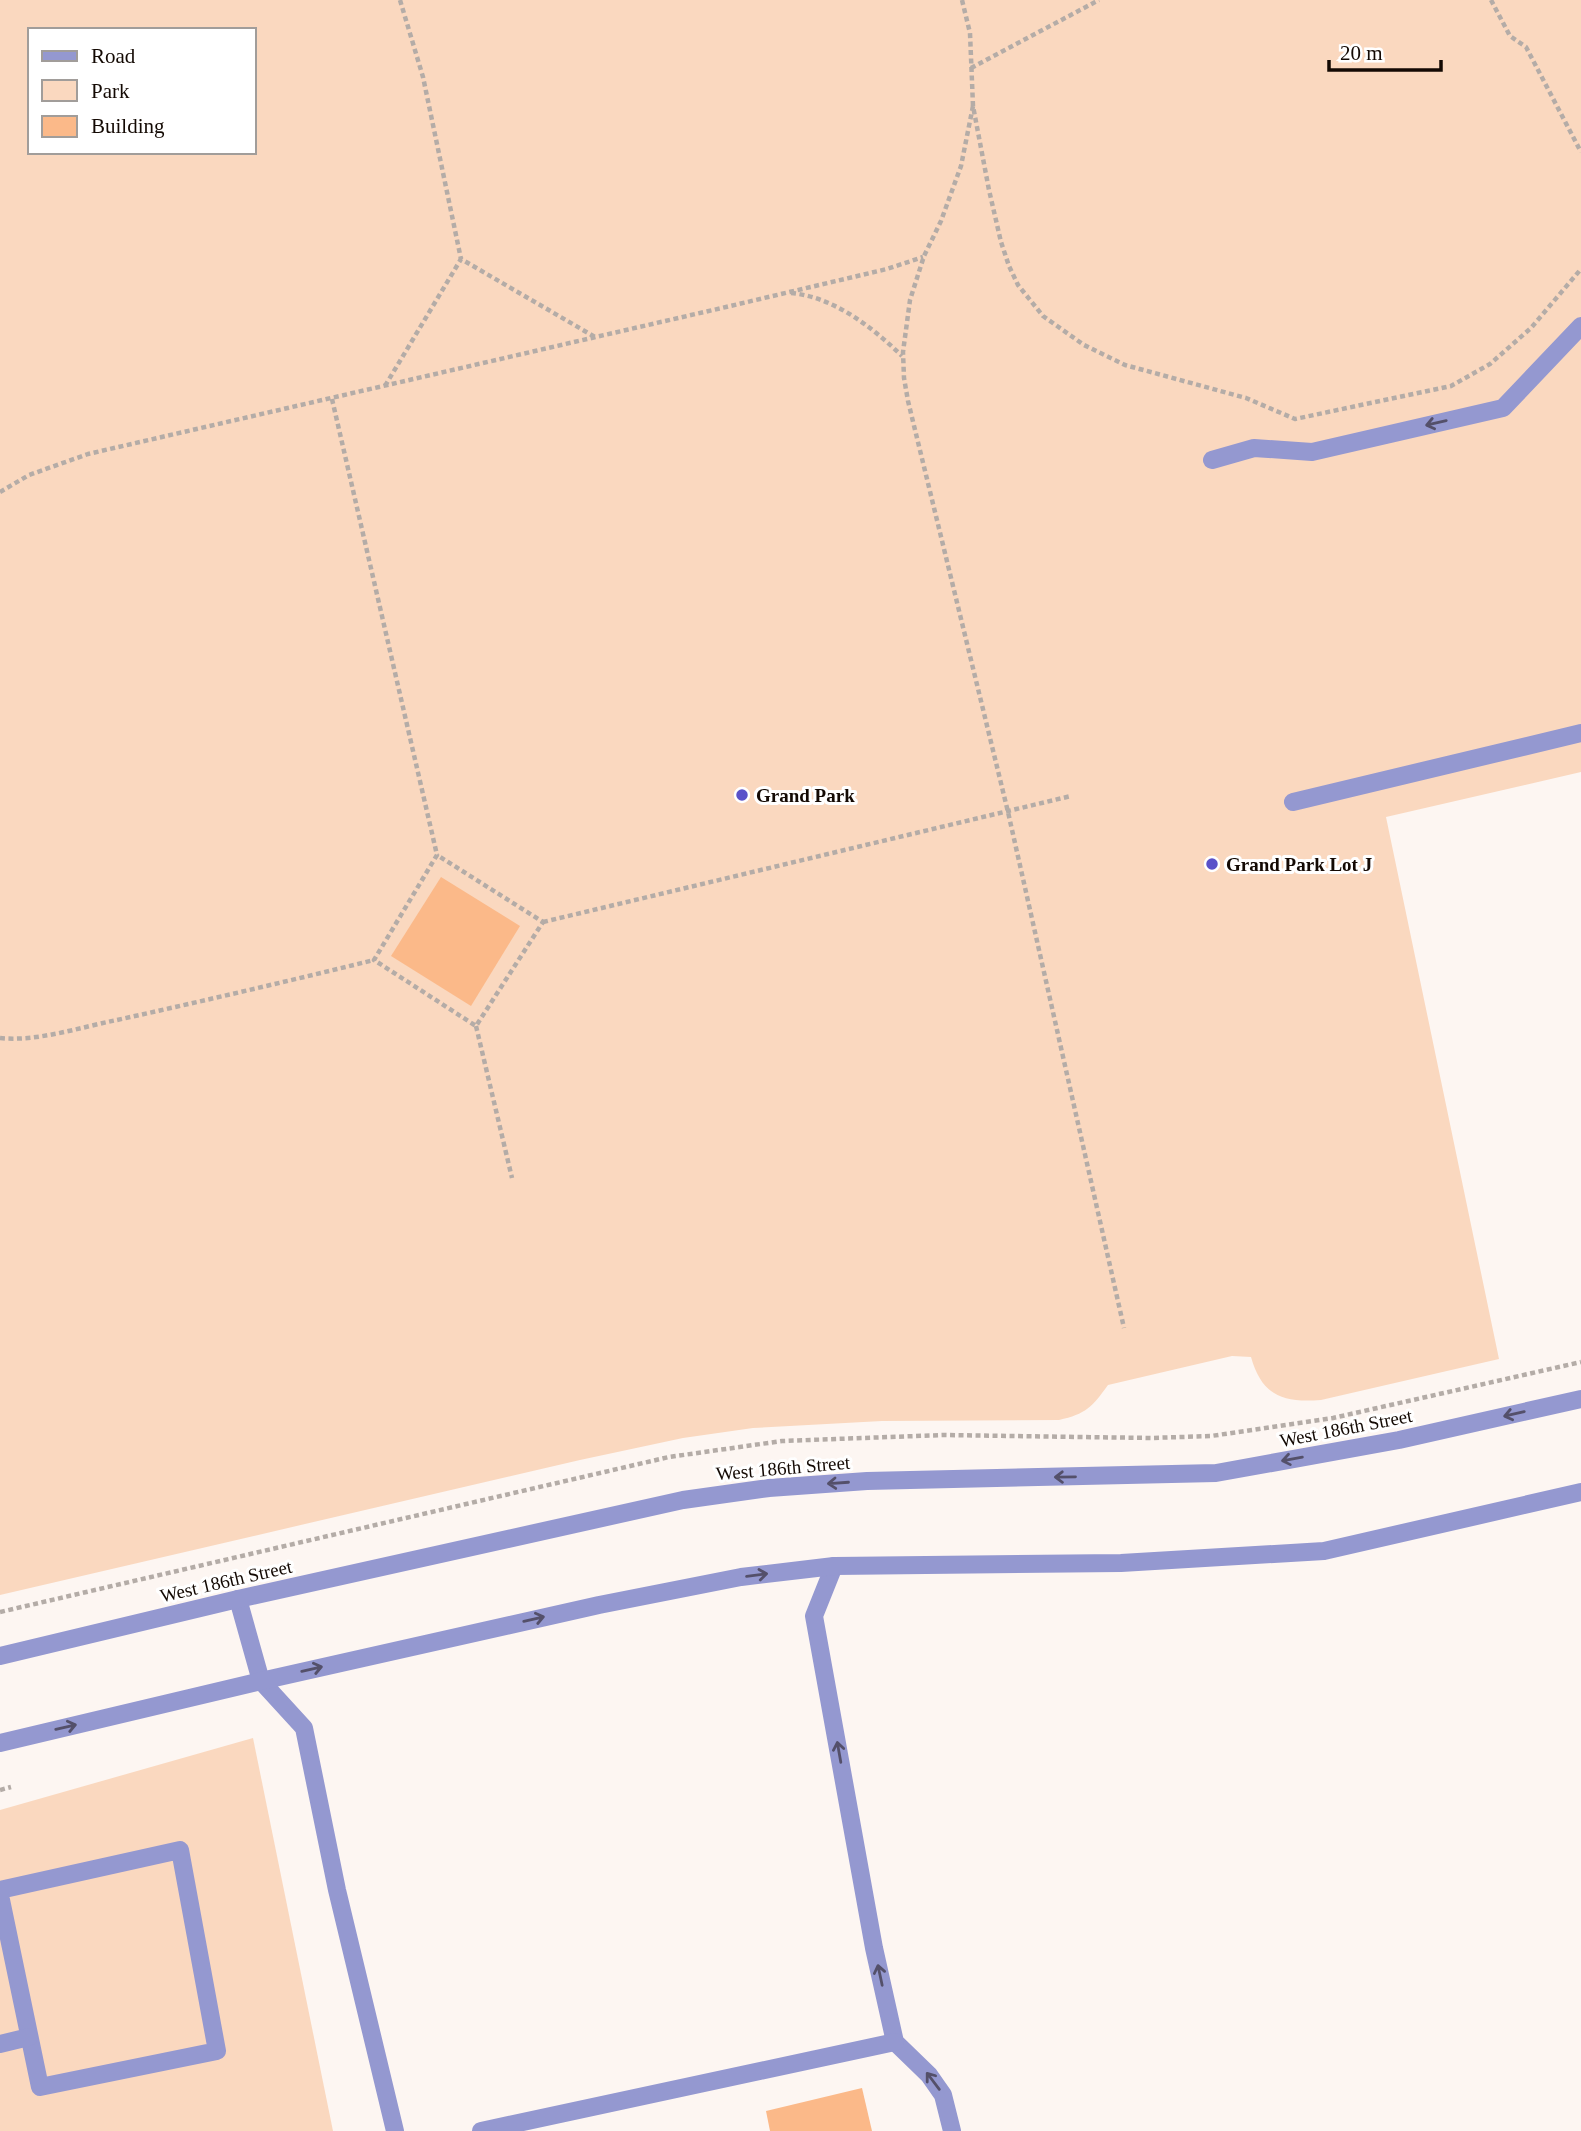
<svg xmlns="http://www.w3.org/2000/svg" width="1581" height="2131" viewBox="0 0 1581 2131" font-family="Georgia,serif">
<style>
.green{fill:#fad8bf;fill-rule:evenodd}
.building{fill:#fbb989}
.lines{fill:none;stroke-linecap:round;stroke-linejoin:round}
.path{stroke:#b4aca7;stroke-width:4.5;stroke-dasharray:5 3.5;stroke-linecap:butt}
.minor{stroke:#9498d0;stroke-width:18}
.oneway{stroke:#54506a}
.poi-dot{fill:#5a51c9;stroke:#fff;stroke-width:2.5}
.labels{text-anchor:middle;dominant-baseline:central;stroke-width:6;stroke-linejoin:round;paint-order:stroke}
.poi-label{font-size:19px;font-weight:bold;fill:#130903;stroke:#fff;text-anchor:start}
.street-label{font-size:19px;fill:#130903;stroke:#fff}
</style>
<rect width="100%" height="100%" fill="#fdf6f2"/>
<g class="green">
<path d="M0 0H1581V772L1386 817 1499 1359 1321 1400C1283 1403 1262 1396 1251 1357L1232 1356 1108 1385C1092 1407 1086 1414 1059 1420L882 1421 753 1428 683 1438 580 1460 0 1595ZM30 30H254V152H30Z"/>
<polygon points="253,1738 333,2131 0,2131 0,1810"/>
</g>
<g class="building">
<polygon points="441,877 520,926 471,1006 391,956"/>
<polygon points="862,2088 872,2131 770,2131 766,2111"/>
</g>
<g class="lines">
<g class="path">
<polyline points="400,0 423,77 461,259"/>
<polyline points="962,0 970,33 973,106 989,190 1001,242 1009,266 1018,285 1043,316 1084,345 1125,365 1246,398 1295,419 1451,386 1490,364 1531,328 1581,269"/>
<polyline points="1491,0 1510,36 1526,47 1581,152"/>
<polyline points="971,68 1099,0"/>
<polyline points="973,106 961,166 941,221 924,256 910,300 903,352 904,378 908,401 1008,812 1124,1328"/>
<path d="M791 293C834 297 872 327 902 356"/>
<polyline points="385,386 461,259 595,337"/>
<polyline points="332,399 437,855 374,960 476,1026 543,922 437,855"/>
<polyline points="0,492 29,475 88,454 726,307 887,269 923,257"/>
<polyline points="543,922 1071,796"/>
<polyline points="476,1026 512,1178"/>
<path d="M0 1038C37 1042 81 1027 117 1020 203 1001 289 981 374 960"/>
<polyline points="0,1612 669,1457 782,1441 944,1435 1151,1438 1211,1436 1333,1418 1581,1362"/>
<polyline points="0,1790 11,1787"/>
</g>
<g class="minor">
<polyline points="1212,460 1254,448 1312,452 1503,408 1581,326"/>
<polyline points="1293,802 1581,733"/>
<polyline points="834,1566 814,1616 874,1948 895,2042 929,2075 943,2095 952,2131"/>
<polyline points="238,1599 261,1681 304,1728 337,1890 395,2131"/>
<polyline points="0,1656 238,1599 683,1500 769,1488 867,1481 1216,1473 1399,1440 1581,1399"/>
<polyline points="0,1743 261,1681 599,1605 741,1577 834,1566 1121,1563 1324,1551 1581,1492"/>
<polyline points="0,1890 180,1850 217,2051 40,2087 0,1895"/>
<polyline points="0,2044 29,2037"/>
<polyline points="481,2131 895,2042"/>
</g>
</g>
<defs><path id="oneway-shaft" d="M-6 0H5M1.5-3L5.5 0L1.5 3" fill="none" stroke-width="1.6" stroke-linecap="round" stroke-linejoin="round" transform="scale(1.75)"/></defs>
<g class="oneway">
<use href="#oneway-shaft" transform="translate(1436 423) rotate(167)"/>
<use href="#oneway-shaft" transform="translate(1514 1414) rotate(167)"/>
<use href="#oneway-shaft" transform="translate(1292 1459) rotate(170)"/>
<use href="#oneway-shaft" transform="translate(1065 1477) rotate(179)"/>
<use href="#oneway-shaft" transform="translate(838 1483) rotate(176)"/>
<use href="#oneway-shaft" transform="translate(757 1575) rotate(-7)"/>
<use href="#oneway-shaft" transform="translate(534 1619) rotate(-13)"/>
<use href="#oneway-shaft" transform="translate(312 1669) rotate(-13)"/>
<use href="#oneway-shaft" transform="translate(66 1727) rotate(-13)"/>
<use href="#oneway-shaft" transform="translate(839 1752) rotate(-100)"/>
<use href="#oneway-shaft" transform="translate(880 1975) rotate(-102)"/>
<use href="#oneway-shaft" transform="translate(933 2081) rotate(-127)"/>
</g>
<g class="poi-dot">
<circle cx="742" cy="795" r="7"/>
<circle cx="1212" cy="864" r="7"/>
</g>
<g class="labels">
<g class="poi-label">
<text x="756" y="795">Grand Park</text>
<text x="1226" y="864">Grand Park Lot J</text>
</g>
<g class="street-label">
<text transform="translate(1346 1428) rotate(-11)">West 186th Street</text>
<text transform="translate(783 1468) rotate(-5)">West 186th Street</text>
<text transform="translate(226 1581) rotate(-13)">West 186th Street</text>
</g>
</g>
<rect x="28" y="28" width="228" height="126" fill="#ffffff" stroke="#a19d9a" stroke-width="2"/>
<rect x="42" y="51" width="35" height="10" fill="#9498d0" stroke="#a19d9a" stroke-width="2"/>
<text x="91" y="63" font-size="21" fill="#130903">Road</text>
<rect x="42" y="80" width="35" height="21" fill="#fad8bf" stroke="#a19d9a" stroke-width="2"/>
<text x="91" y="98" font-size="21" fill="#130903">Park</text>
<rect x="42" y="116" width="35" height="21" fill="#fbb989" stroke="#a19d9a" stroke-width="2"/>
<text x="91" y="133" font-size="21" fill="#130903">Building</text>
<path d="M1329 60v10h112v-10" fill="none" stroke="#130903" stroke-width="3.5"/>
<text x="1340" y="60" font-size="21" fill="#130903" stroke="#ffffff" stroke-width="5" paint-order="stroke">20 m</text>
</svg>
